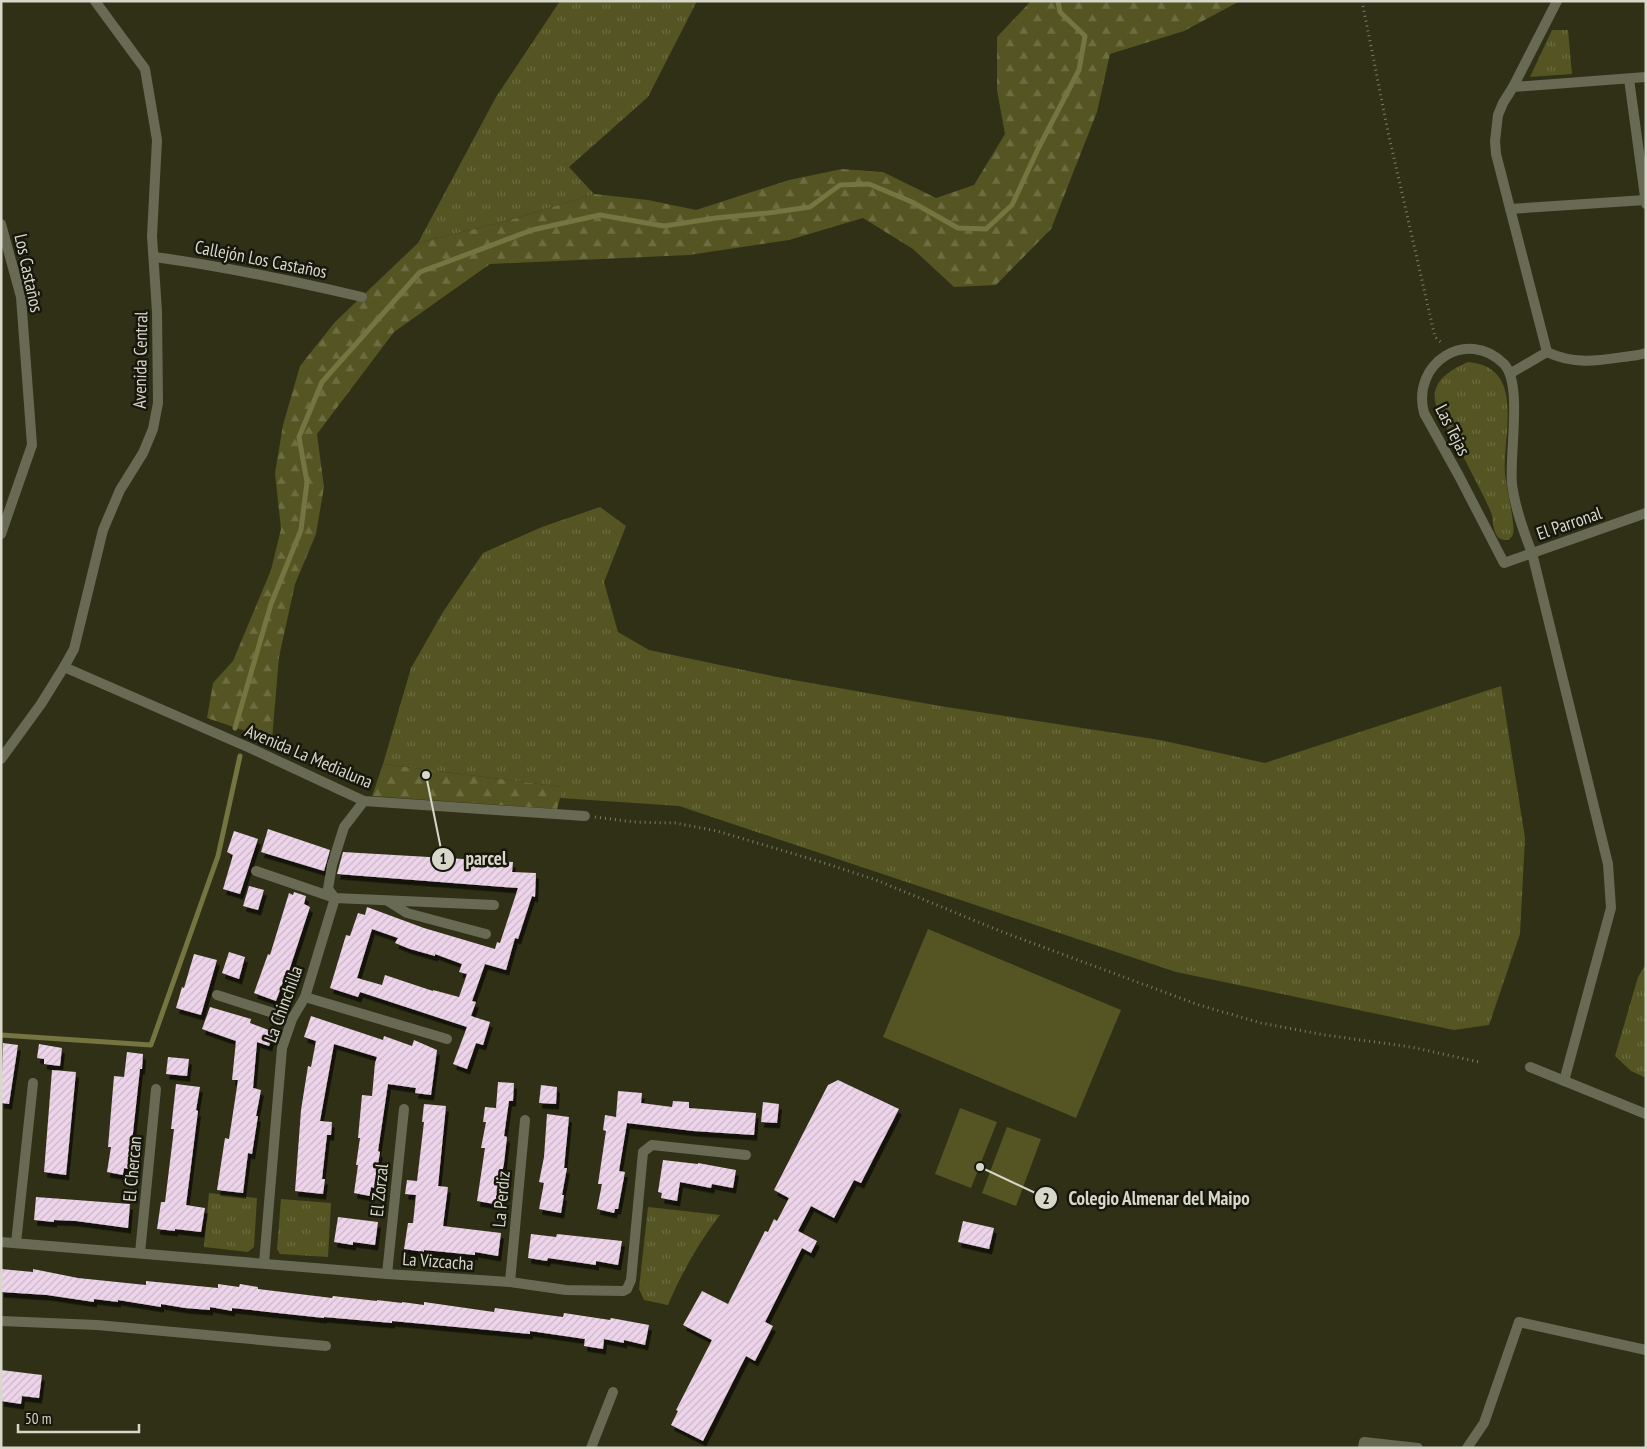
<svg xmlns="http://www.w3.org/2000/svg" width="1647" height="1449" viewBox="0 0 1647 1449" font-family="'PT Sans Narrow',sans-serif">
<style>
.grass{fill:url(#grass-tufts)}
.forest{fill:url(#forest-firs)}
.garden{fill:#545522}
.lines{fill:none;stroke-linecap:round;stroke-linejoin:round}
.stream{stroke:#747540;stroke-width:5}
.building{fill:url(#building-hatch);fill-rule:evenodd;filter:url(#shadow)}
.path{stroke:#7b7c67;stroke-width:3;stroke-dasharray:1 4;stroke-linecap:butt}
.lane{stroke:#696a54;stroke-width:10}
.street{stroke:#696a54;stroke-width:10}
.labels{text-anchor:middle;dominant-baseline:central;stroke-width:5;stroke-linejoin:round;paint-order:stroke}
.street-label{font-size:18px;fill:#d7d8c9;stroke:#17170d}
.leader{fill:none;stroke:#d7d8c9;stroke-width:2}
.callout-dot{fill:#d7d8c9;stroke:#17170d;stroke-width:2}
.mark-label{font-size:15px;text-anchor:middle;font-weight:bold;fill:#111}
.callout-label{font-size:19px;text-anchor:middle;font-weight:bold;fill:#d7d8c9;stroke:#17170d;stroke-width:5;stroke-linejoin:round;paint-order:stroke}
</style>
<defs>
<pattern id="grass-tufts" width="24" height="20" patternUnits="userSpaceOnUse" patternTransform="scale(1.25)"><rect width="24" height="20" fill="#545522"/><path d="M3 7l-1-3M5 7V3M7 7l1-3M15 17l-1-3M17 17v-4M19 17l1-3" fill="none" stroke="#6c6d41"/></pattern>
<pattern id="forest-firs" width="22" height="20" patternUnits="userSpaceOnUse" patternTransform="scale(1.25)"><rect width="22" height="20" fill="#545522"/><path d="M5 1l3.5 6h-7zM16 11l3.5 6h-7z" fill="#6c6d41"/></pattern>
<pattern id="building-hatch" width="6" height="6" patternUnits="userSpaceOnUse" patternTransform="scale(1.25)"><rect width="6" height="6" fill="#edd4ea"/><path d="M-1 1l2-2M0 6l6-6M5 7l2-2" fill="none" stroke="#cab7c7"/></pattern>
<filter id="shadow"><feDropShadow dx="3" dy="5.5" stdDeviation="0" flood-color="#0009"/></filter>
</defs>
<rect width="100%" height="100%" fill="#303017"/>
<g class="grass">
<polygon points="560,1 697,1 648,97 569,167 594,194 510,220 418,243 496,97"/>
<polygon points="1552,30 1568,30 1572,74 1530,77"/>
<path d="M1468 362C1527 367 1502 435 1505 474 1506 486 1516 527 1513 534 1513 536 1510 538 1509 540 1503 540 1499 540 1496 534 1493 529 1493 521 1492 515 1489 507 1485 499 1481 491 1473 476 1466 461 1458 447 1436 410 1415 385 1468 362Z"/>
<polygon points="600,507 626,526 604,582 618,632 649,650 777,677 940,706 1160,740 1265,763 1501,686 1525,838 1520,934 1489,1025 1454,1030 1176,972 679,806 560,798 562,787 383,764 411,668 443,612 483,553 542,527"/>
<polygon points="1646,964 1646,1078 1631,1071 1615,1056 1638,977"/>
<polygon points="209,1193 257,1198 254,1247 248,1252 204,1247"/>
<polygon points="281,1199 331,1203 328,1257 280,1254 277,1249"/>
<path d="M648 1207 720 1215C699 1242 681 1274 668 1305L644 1300 639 1289Z"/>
</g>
<g class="forest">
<polygon points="1031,1 1240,1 1184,31 1110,54 1097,112 1051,229 996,285 954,287 913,249 863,218 789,240 689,255 490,264 394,332 317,434 324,487 316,534 295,584 279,657 272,740 207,718 213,683 233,661 271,570 281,529 275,473 283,425 300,366 335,322 418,243 510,220 594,194 648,200 696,210 789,180 842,169 883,172 936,198 974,185 1005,134 997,90 997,37"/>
<polygon points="383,764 563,787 557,809 372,796"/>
</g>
<g class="garden">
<polygon points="928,929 1121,1010 1076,1118 883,1037"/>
<polygon points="960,1108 997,1122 971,1188 935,1174"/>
<polygon points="1007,1127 1041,1139 1016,1206 982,1193"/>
</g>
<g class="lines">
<g class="stream">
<polyline points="235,728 271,604 301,530 307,482 299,437 322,382 420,272 532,230 600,215 664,226 716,218 768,213 810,207 840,185 869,184 912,202 958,228 986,229 1012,205 1038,149 1079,70 1085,36 1060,12 1058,1"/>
<polyline points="1,1035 151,1045 218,856 240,756"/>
</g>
</g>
<g class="building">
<polygon points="268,829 330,850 324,871 261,852"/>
<polygon points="234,831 258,839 240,894 223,889 233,855 227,852"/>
<path d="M343 852 513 862 512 872 536 873 535 897 532 896 518 939 515 938 506 970 485 964 472 1001 476 1002 471 1016 490 1022 483 1045 476 1043 467 1069 453 1064 467 1027 360 992 358 997 330 988 346 935 350 936 358 913 365 915 367 907 424 928 495 949 497 942 500 943 518 888 337 874ZM372 929 398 938 395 943 410 949 435 956V954L462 964 459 972 467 974 459 997 433 990V991L385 975 382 985 357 978Z"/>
<polygon points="249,886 264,890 258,910 243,906"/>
<polygon points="294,892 306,896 304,904 310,907 286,980 284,979 276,1001 254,993 268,954 270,955 289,893 293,895"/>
<polygon points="229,952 245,957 239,979 222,973"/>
<polygon points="194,954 217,960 201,1015 176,1008 182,987 184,988"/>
<polygon points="210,1007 251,1019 250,1023 274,1032 269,1046 257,1042 253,1088 261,1090 256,1116 258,1116 252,1154 248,1153 243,1193 217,1190 225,1138 229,1139 238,1080 232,1080 236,1041 202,1029"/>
<polygon points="311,1016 383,1040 384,1036 412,1046 414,1040 437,1050 431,1095 415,1093 416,1088 388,1084 378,1151 380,1152 374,1188 371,1187 370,1196 354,1193 358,1165 356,1165 360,1138 358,1138 362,1095 372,1096 375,1063 377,1057 334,1044 320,1121 332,1122 331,1135 327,1135 322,1179 325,1179 323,1194 295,1191 301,1110 308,1066 311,1067 316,1041 304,1037"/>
<polygon points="3,1043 18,1045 9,1104 1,1103"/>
<polygon points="39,1044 62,1048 60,1066 44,1064 44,1059 37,1058"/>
<polygon points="127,1052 143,1054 142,1069 140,1069 129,1169 124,1168 123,1175 107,1172 111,1147 108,1147 114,1076 124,1077"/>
<polygon points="168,1057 189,1059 187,1076 166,1074"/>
<polygon points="52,1070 76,1072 66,1175 44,1172"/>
<polygon points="838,1080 899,1109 861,1183 854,1180 834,1218 811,1206 798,1231 817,1241 811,1253 802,1248 765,1322 773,1326 755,1361 746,1356 703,1441 671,1425 678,1411 676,1410 712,1340 683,1325 702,1291 728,1304 765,1231 768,1232 774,1219 777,1221 789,1198 774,1190 828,1085"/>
<polygon points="498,1082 514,1083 513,1101 509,1101 504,1136 507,1137 504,1163 497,1199 495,1199 494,1204 477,1201 485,1148 481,1148 486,1122 483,1122 485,1107 496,1108"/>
<polygon points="176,1084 200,1087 196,1110 198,1111 186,1205 205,1208 201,1232 175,1229 175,1231 157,1229 161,1202 165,1202 174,1129 171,1129"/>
<polygon points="541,1085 557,1087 556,1104 539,1103"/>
<polygon points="618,1091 642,1093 641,1103 672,1107 673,1101 689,1102 689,1108 756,1113 754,1135 693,1131 627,1123 619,1171 625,1172 618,1209 615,1209 614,1213 597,1209 602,1184 598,1184 606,1131 603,1130 605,1115 616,1117"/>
<polygon points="763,1102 779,1104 777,1123 761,1122"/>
<polygon points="424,1104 446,1106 438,1186 448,1187 443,1226 501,1233 498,1256 475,1252 475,1255 424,1250 424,1252 404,1249 408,1223 413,1223 416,1195 405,1194 407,1180 417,1181 424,1122 422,1122"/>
<polygon points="547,1114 569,1117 564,1168 567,1168 562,1195 564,1195 561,1213 539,1209 544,1183 539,1182 544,1157"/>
<polygon points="663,1160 698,1164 698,1163 736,1170 733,1188 712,1184 711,1188 680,1182 677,1201 661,1198 662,1193 658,1192"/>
<polygon points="36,1197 130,1204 128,1228 76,1221 54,1220 54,1222 34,1220"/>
<polygon points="338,1217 378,1222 375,1245 353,1242 353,1245 334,1242"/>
<polygon points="963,1221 994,1228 989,1249 958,1242"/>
<polygon points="531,1234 556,1237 557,1234 622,1241 618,1265 596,1261 596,1265 548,1258 547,1261 528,1258"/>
<polygon points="1,1269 33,1272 33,1269 78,1278 146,1285 146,1281 218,1288 218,1284 239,1287 240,1284 258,1287 258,1289 332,1298 333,1296 377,1301 377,1300 402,1303 402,1302 424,1305 424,1302 494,1312 495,1308 563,1317 564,1313 610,1320 611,1318 649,1325 645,1345 624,1340 624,1343 604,1339 603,1349 584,1346 585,1339 530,1331 530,1334 392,1321 392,1323 324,1317 324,1318 232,1308 232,1311 210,1307 210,1310 185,1308 161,1304 161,1307 118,1300 118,1302 94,1299 94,1302 47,1295 1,1292"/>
<polygon points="1,1370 42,1375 39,1398 22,1396 21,1404 1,1401"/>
</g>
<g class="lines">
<g class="path">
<polyline points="1362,1 1388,132 1435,337 1443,344"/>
<polyline points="595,817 634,822 675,823 717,831 821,862 876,880 1000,931 1199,1005 1261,1023 1325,1035 1411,1047 1479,1062"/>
</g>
<g class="lane">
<path d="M154 257C224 266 293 281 362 297"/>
<polyline points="1,1321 97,1325 326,1346"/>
<polyline points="591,1448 613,1392"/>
<polyline points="1363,1448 1364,1442 1418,1448"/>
<polyline points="1467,1448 1484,1423 1519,1322 1646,1350"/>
</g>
<g class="street">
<path d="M1557 1 1513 87 1503 103 1498 115 1495 141 1496 154 1547 352C1578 367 1606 359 1638 355L1646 353"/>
<polyline points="1629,79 1646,204"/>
<polyline points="1513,87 1646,77"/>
<polyline points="1510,209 1645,200"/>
<polyline points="1,224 21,297 32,445 1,534"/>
<polyline points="1511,373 1547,352"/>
<polyline points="64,667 250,748 364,801 585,816"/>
<polyline points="1,759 41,704 64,667 74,649 103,530 120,490 143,453 153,429 158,403 157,312 152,236 157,140 145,69 95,1"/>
<polyline points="256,871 335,898 494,905"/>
<polyline points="388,901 407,913 486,934"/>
<polyline points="217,995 292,1019"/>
<polyline points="305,997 447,1039"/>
<polyline points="1530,1067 1646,1114"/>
<path d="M1564 1081 1611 908 1608 864 1532 553C1523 530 1515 508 1512 484 1509 455 1523 384 1504 364 1467 327 1411 363 1424 413L1459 476 1504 563 1646 513"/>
<polyline points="1,1242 387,1274 510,1282 566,1290 623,1291 627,1289 631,1280 643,1152 652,1145 746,1155"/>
<polyline points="16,1243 33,1083"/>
<polyline points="140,1253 156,1089"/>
<polyline points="264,1263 282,1048 292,1019 305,997 335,898 328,889 332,865 344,827 364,801"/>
<polyline points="387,1274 404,1109"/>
<polyline points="510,1282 525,1120"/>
</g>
</g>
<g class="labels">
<g class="street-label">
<text transform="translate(261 259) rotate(11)">Callejón Los Castaños</text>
<text transform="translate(29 273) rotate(78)">Los Castaños</text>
<text transform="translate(140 360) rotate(-89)">Avenida Central</text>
<text transform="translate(1453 430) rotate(63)">Las Tejas</text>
<text transform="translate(1569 523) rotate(-19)">El Parronal</text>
<text transform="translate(309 756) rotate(23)">Avenida La Medialuna</text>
<text transform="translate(283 1004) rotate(-70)">La Chinchilla</text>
<text transform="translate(132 1169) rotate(-85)">El Chercan</text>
<text transform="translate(379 1190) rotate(-84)">El Zorzal</text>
<text transform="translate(501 1199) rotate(-85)">La Perdiz</text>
<text transform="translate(438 1261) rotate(4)">La Vizcacha</text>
</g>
</g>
<path class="leader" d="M426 775L443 859M980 1167L1046 1198"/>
<g class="callout-dot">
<circle cx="426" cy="775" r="5"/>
<circle cx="980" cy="1167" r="5"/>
<circle cx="443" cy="859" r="12"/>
<circle cx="1046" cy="1198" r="12"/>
</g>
<g class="mark-label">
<text x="443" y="864">1</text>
<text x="1046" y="1204">2</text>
</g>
<g class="callout-label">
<text x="486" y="865">parcel</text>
<text x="1159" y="1205">Colegio Almenar del Maipo</text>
</g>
<rect width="1647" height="1449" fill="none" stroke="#d7d8c9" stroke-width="5"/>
<path d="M18 1424v8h121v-8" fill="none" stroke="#d7d8c9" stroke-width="2.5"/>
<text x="25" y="1424" font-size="15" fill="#d7d8c9" stroke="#17170d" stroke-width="4" paint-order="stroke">50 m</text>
</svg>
